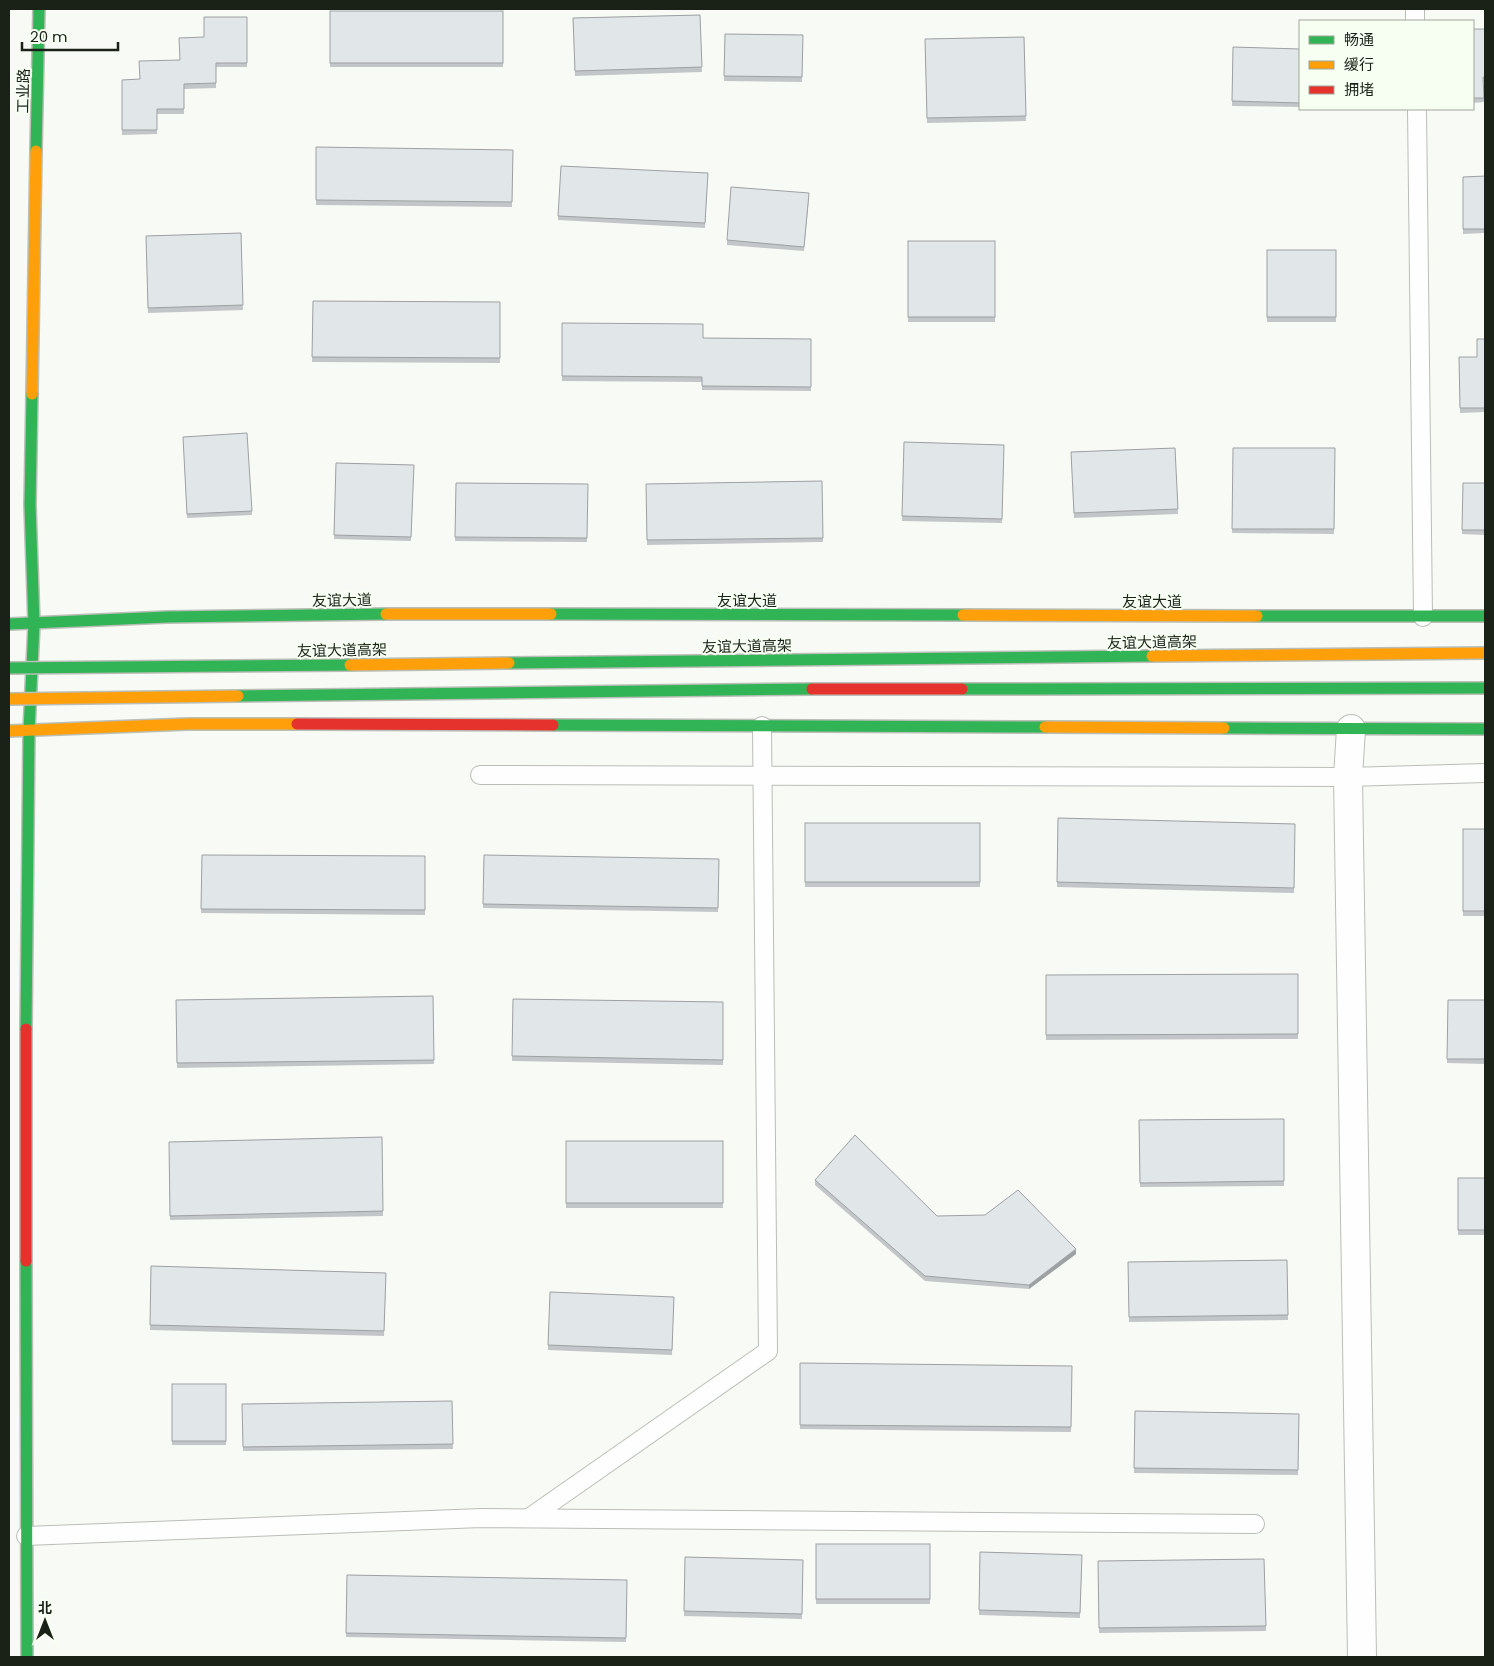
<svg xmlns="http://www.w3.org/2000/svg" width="1494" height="1666" viewBox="0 0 1494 1666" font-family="Poppins,'Noto Sans SC',sans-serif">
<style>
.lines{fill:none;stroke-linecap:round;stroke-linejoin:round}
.lane-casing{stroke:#b9beb6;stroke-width:20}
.street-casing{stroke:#b9beb6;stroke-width:30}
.fast-casing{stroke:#b9beb6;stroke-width:14}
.slow-casing{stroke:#b9beb6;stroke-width:14}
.jam-casing{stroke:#b9beb6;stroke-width:14}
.lane{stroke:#fefefe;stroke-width:18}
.street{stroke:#fefefe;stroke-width:28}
.fast{stroke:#30b455;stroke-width:11}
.slow{stroke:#ff9f0a;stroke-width:11}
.jam{stroke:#e5322d;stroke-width:11}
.fast-bridge-casing{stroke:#b9beb6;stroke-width:14;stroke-linecap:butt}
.slow-bridge-casing{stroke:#b9beb6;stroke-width:14;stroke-linecap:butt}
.jam-bridge-casing{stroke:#b9beb6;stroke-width:14;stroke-linecap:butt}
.fast-bridge{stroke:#30b455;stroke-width:11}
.slow-bridge{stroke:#ff9f0a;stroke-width:11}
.jam-bridge{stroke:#e5322d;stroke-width:11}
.wall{fill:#c2c6c8}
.shaded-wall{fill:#9ea1a3}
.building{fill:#e1e6e9;stroke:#9ea1a3}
.labels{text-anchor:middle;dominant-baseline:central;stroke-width:4;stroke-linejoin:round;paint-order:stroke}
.street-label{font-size:15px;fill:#1a2116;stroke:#f7fef2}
</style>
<rect width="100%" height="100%" fill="#f8fbf5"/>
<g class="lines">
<defs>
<g id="lane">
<polyline points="1415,9 1415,21"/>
<polyline points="1417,109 1423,617"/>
<polyline points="480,775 1348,777 1485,773"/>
<polyline points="529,1518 768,1351 762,726"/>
<polyline points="26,1536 481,1518 1255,1524"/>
</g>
<polyline id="street" points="1351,729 1348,777 1362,1657"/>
<g id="fast">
<polyline points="36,151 39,9"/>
<polyline points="551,614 963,615"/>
<polyline points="1257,616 1485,616"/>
<polyline points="9,624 167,617 386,614"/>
<polyline points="553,725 1045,727"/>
<polyline points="1224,728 1485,729"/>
<polyline points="26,1029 29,731 34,624 30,505 32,394"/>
<polyline points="26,1261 27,1657"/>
</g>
<g id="slow">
<polyline points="32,394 36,151"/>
<polyline points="386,614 551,614"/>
<polyline points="963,615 1257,616"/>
<polyline points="1045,727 1224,728"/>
<polyline points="9,731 188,724 297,724"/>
</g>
<g id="jam">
<polyline points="297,724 553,725"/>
<polyline points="26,1029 26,1261"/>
</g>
</defs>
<use href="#lane" class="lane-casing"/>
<use href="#street" class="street-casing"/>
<use href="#fast" class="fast-casing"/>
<use href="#slow" class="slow-casing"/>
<use href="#jam" class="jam-casing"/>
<use href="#lane" class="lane"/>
<use href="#street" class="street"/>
<use href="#fast" class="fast"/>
<use href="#slow" class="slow"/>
<use href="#jam" class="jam"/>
<defs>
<g id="fast-bridge">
<polyline points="509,663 1152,656"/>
<polyline points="9,668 350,665"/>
<polyline points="962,689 1485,688"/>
<polyline points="238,696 812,689"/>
</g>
<g id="slow-bridge">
<polyline points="1152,656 1485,653"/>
<polyline points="350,665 509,663"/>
<polyline points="9,699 238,696"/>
</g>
<polyline id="jam-bridge" points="812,689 962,689"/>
</defs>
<use href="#fast-bridge" class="fast-bridge-casing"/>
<use href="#slow-bridge" class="slow-bridge-casing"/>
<use href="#jam-bridge" class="jam-bridge-casing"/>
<use href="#fast-bridge" class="fast-bridge"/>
<use href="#slow-bridge" class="slow-bridge"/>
<use href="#jam-bridge" class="jam-bridge"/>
</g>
<g class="wall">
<rect x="330" y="11" width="173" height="56"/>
<polygon points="700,15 702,72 575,76 573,18"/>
<polygon points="247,17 247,67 216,67 216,88 184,89 184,114 157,114 157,134 122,135 122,80 139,79 179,60 204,37"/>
<polygon points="1473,29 1485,29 1485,82 1483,82 1484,102 1473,103"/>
<polygon points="725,34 803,35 802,82 724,81"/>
<polygon points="1024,37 1026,121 927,123 925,39"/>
<polygon points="1233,47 1300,49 1300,107 1232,106"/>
<polygon points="316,147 513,150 512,207 316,205"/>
<polygon points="708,173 705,228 558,220 558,216"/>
<polygon points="1485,176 1485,233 1463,234 1463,177"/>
<polygon points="809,198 804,251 727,245 727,240"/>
<polygon points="241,233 243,310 148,313 146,236"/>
<rect x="908" y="241" width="87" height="81"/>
<rect x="1267" y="250" width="69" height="72"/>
<polygon points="313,301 500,302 500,363 312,362"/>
<polygon points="562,323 703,338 811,339 811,391 702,390 702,382 562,381"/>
<polygon points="1485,339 1485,412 1460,413 1459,357 1477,357"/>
<polygon points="183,437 252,511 252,515 187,518"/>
<polygon points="904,442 1004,445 1002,523 902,521"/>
<polygon points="1175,448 1178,514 1074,518 1071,452"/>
<polygon points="1233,448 1335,448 1334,534 1232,533"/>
<polygon points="336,463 414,465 411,541 334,539"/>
<polygon points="822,481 823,542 647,545 646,484"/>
<polygon points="456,483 588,484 587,542 455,541"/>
<polygon points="1463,483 1485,483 1485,535 1462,534"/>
<polygon points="1058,818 1295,824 1294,893 1057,887"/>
<rect x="805" y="823" width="175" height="64"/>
<rect x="1463" y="829" width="22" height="87"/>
<polygon points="202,855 425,856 425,915 201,913"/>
<polygon points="484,855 719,859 718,912 483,908"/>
<polygon points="1298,974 1298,1039 1046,1040 1046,975"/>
<polygon points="433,996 434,1064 177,1068 176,1000"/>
<polygon points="513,999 723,1002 723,1065 512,1061"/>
<polygon points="1448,1000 1485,1000 1485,1064 1447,1063"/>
<polygon points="1284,1119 1284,1186 1140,1187 1139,1120"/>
<polygon points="382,1137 383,1216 170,1220 169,1142"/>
<rect x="566" y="1141" width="157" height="67"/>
<rect x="1458" y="1178" width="27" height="57"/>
<polygon points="815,1180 937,1216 1076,1254 1029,1289 925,1281 815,1185"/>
<polygon points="1287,1260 1288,1320 1129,1322 1128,1262"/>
<polygon points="151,1266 386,1273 384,1336 150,1330"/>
<polygon points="674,1297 672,1355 548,1350 548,1345"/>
<polygon points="800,1363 1072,1366 1071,1432 800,1429"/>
<rect x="172" y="1384" width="54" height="61"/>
<polygon points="452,1401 453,1449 243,1451 242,1404"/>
<polygon points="1135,1411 1299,1414 1298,1475 1134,1473"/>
<rect x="816" y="1544" width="114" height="60"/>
<polygon points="980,1552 1082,1555 1080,1618 979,1615"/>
<polygon points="685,1557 803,1560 802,1619 684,1616"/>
<polygon points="1264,1559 1266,1631 1099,1633 1098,1561"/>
<polygon points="347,1575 627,1580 626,1642 346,1637"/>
</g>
<polygon class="shaded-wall" points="1076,1249 1076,1254 1029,1289 1029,1285"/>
<g class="building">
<rect x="330" y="11" width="173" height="52"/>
<polygon points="700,15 702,67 575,71 573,18"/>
<polygon points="204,17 247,17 247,63 216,63 216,83 184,84 184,109 157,109 157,130 122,130 122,80 140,79 139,61 180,60 179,38 204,37"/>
<polygon points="1473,29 1485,29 1485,77 1483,77 1484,98 1473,98"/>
<polygon points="725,34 803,35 802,77 724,76"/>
<polygon points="1024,37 1026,116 927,118 925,39"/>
<polygon points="1233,47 1300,49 1300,103 1232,101"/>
<polygon points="316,147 513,150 512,202 316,200"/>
<polygon points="561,166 708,173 705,223 558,216"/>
<polygon points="1485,176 1485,229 1463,229 1463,177"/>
<polygon points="731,187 809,193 804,247 727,240"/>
<polygon points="241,233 243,305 148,308 146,236"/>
<rect x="908" y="241" width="87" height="76"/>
<rect x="1267" y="250" width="69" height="67"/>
<polygon points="313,301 500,302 500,358 312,357"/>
<polygon points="562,323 703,324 703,338 811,339 811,387 702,386 702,377 562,376"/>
<polygon points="1477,339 1485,339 1485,408 1460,408 1459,357 1477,357"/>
<polygon points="247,433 252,511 187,514 183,437"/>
<polygon points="904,442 1004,445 1002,519 902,516"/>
<polygon points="1175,448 1178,509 1074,513 1071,452"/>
<polygon points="1233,448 1335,448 1334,529 1232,529"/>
<polygon points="336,463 414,465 411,537 334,535"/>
<polygon points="822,481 823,538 647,540 646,484"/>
<polygon points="456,483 588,484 587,538 455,537"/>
<polygon points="1463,483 1485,483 1485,530 1462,530"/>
<polygon points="1058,818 1295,824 1294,888 1057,882"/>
<rect x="805" y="823" width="175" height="59"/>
<rect x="1463" y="829" width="22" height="82"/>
<polygon points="202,855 425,856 425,910 201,909"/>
<polygon points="484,855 719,859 718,908 483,904"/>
<polygon points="1298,974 1298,1034 1046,1035 1046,975"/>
<polygon points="433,996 434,1060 177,1063 176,1000"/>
<polygon points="513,999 723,1002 723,1060 512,1056"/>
<polygon points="1448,1000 1485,1000 1485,1059 1447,1059"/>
<polygon points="1284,1119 1284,1181 1140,1183 1139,1120"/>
<polygon points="855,1135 937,1216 985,1215 1018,1190 1076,1249 1029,1285 925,1276 815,1180"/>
<polygon points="382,1137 383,1211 170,1216 169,1142"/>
<rect x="566" y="1141" width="157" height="62"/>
<rect x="1458" y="1178" width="27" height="52"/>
<polygon points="1287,1260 1288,1315 1129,1317 1128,1262"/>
<polygon points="151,1266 386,1273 384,1331 150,1325"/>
<polygon points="550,1292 674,1297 672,1350 548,1345"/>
<polygon points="800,1363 1072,1366 1071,1427 800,1425"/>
<rect x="172" y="1384" width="54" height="57"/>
<polygon points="452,1401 453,1444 243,1447 242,1404"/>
<polygon points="1135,1411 1299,1414 1298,1470 1134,1468"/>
<rect x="816" y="1544" width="114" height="55"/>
<polygon points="980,1552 1082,1555 1080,1613 979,1610"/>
<polygon points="685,1557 803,1560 802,1614 684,1611"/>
<polygon points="1264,1559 1266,1626 1099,1628 1098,1561"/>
<polygon points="347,1575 627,1580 626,1638 346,1633"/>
</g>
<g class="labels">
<g class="street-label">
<text transform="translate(23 91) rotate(-89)">工业路</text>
<text transform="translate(342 600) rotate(-1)">友谊大道</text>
<text x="747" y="600">友谊大道</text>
<text x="1152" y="601">友谊大道</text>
<text transform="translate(1152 642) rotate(-1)">友谊大道高架</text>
<text transform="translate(747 646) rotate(-1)">友谊大道高架</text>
<text transform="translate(342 650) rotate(-1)">友谊大道高架</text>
</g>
</g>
<rect width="1494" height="1666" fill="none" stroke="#1a2116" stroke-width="20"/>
<rect x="1299" y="20" width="175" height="90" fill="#f7fef2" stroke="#9fa69a"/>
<rect x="1309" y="36" width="25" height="8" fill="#30b455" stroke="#9fa69a"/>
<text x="1344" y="45" font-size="15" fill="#1a2116">畅通</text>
<rect x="1309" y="61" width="25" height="8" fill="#ff9f0a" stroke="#9fa69a"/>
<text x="1344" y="70" font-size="15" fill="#1a2116">缓行</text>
<rect x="1309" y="86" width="25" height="8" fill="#e5322d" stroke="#9fa69a"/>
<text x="1344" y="95" font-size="15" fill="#1a2116">拥堵</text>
<g transform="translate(45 1621)" stroke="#f7fef2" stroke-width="4" paint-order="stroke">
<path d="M0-4L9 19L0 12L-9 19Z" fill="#1a2116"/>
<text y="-8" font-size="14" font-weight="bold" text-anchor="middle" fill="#1a2116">北</text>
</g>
<path d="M22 42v8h96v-8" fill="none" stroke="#1a2116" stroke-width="2.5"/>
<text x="30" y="42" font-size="15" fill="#1a2116" stroke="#f7fef2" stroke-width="4" paint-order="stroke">20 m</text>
</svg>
